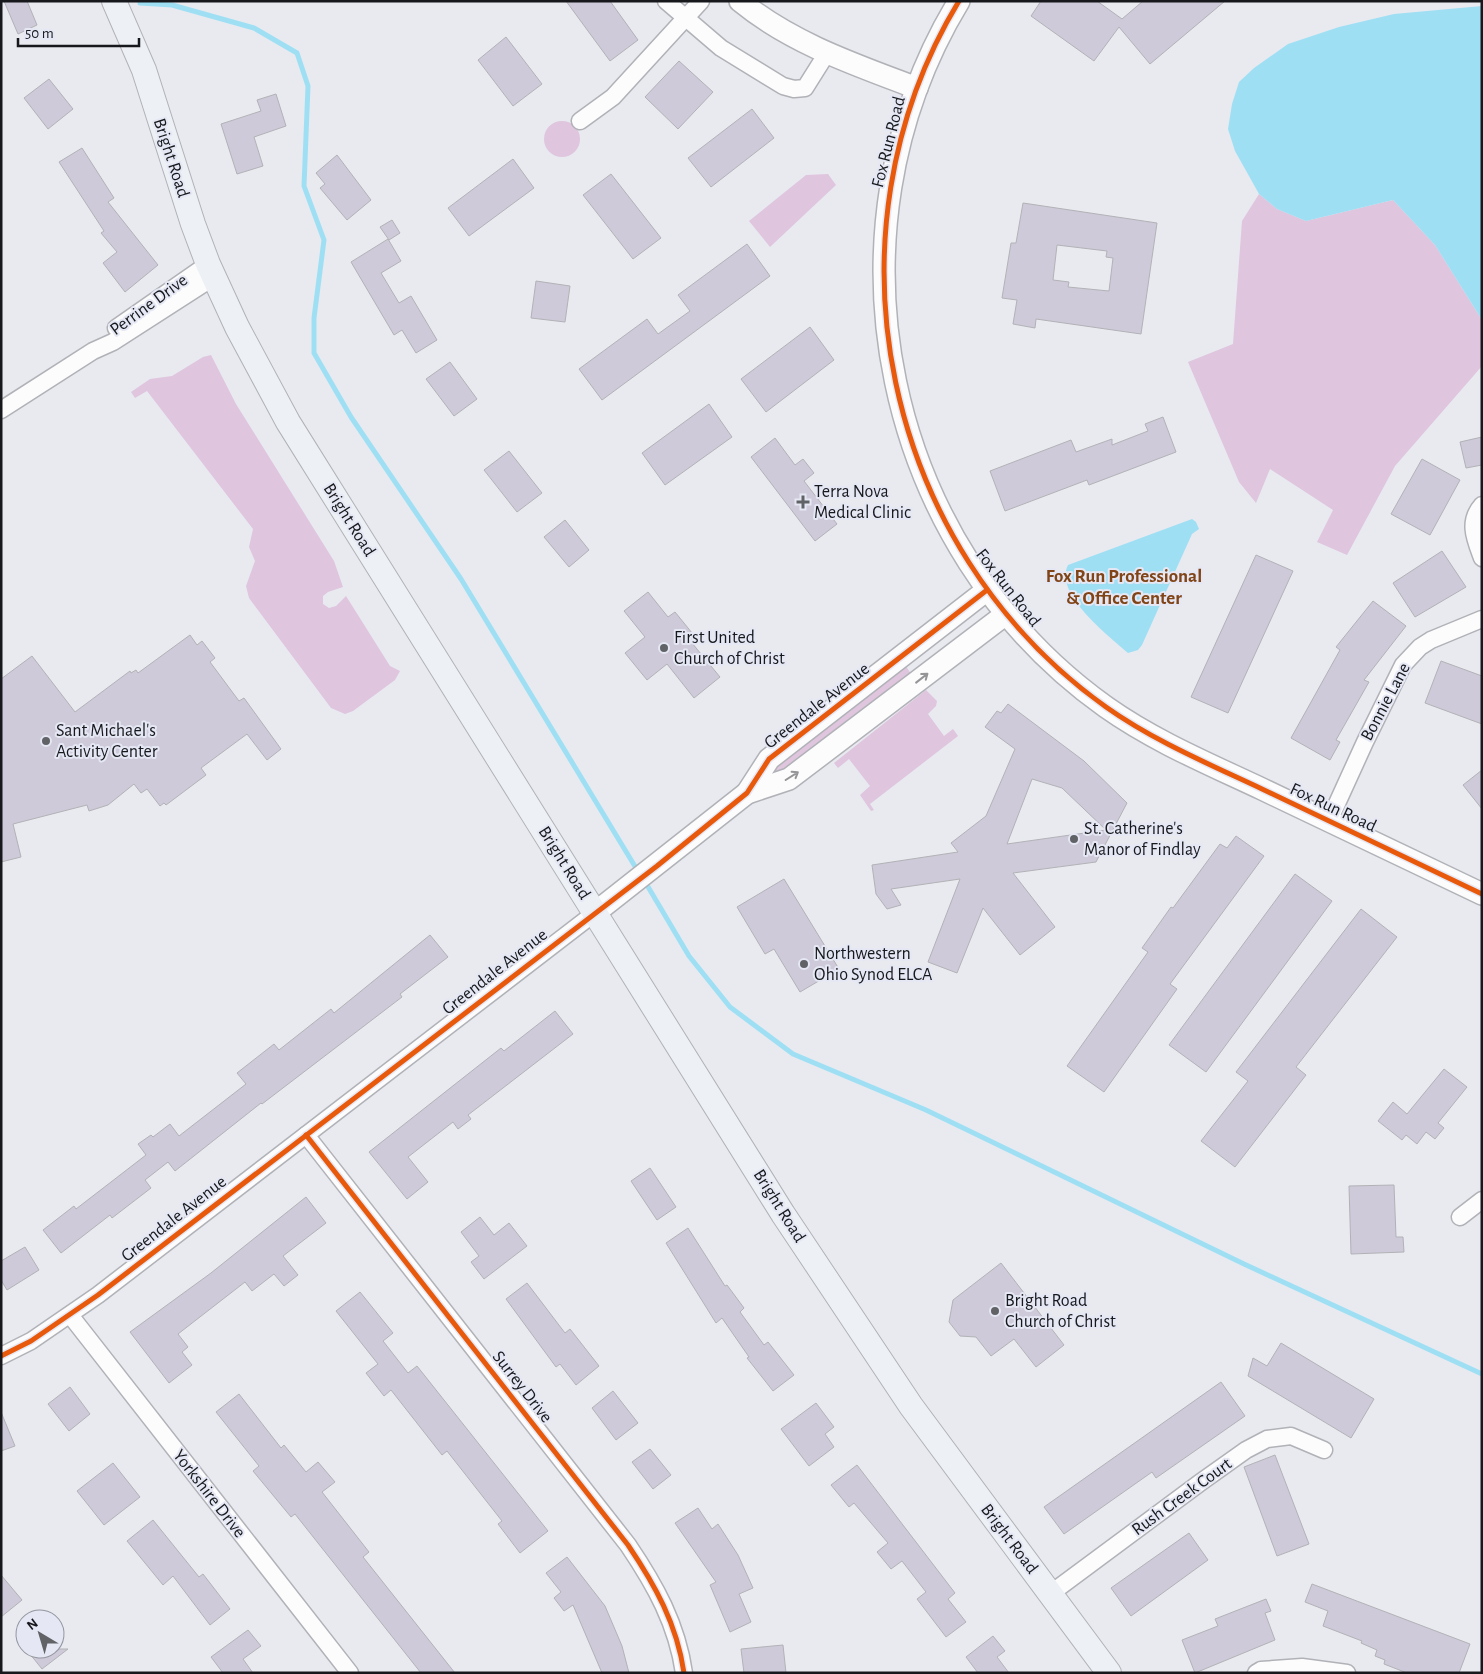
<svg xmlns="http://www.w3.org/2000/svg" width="1483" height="1674" viewBox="0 0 1483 1674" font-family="'Alegreya Sans',sans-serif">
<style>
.green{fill:#dfc5de}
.water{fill:#9fdff4}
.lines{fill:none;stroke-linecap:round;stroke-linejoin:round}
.stream{stroke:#9fdff4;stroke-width:5}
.building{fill:#cecad9;stroke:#b2b2b6;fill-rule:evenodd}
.minor-casing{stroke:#b1b2b7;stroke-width:19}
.tertiary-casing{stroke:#b1b2b7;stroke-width:24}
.secondary-casing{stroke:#b1b2b7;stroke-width:26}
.minor{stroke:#fcfcfd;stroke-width:16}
.tertiary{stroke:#fcfcfd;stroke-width:21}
.secondary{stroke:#edf1f5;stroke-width:24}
.cycleway-casing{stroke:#e5e8f4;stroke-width:8}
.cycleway{stroke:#e8590c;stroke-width:5}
.oneway{stroke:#959598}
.poi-dot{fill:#606266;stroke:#e5e8f4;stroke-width:2}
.labels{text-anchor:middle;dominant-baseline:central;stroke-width:4;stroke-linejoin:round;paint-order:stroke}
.street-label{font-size:18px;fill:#17181c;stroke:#e5e8f4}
.poi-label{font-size:18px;fill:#17181c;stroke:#e5e8f4;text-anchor:start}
.neighbourhood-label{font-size:19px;font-weight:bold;fill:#804416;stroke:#e5e8f4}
</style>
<rect width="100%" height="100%" fill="#e8eaf0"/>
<g class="green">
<circle cx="562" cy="139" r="18"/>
<polygon points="828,174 836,185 770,247 749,221 806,175"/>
<polygon points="1259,194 1277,209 1306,221 1393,200 1435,245 1482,320 1482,366 1395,466 1347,555 1317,542 1333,510 1270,469 1256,503 1239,482 1188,362 1233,344 1242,221"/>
<polygon points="211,355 236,404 334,561 343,587 328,592 323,596 323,604 329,608 336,606 346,596 390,666 400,671 395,680 353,711 345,714 331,708 249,598 246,586 255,561 249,547 253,529 147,391 135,398 131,392 150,379 172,376 203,357"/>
<polygon points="904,663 911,674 783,774 776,774 773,770 774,764"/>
<polygon points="926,690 937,701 936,706 928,714 944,736 953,729 958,736 870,804 874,810 871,811 860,795 870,786 849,759 838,768 834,763"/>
</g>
<g class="water">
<polygon points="1482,6 1482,320 1435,245 1393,200 1306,221 1277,209 1259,194 1235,151 1228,129 1232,104 1239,82 1254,68 1288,44 1339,27 1394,14"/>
<path d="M1192 519 1196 522 1199 529 1192 534 1142 645 1138 650 1128 653C1109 636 1053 593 1068 565Z"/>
</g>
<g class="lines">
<g class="stream">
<polyline points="140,3 172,5 254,28 297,53 308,86 304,186 324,240 314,318 314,353 351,417 461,579 639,873"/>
<polyline points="644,880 689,956 730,1007 793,1054 926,1110 1244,1264 1482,1374"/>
</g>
</g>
<g class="building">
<polygon points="4,1 27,1 37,25 18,34"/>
<polygon points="566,1 610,1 638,40 610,61"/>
<polygon points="1041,1 1097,1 1122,19 1143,1 1225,1 1150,64 1119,27 1094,61 1031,16"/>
<polygon points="506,37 542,84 513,106 478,60"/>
<polygon points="679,61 713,92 678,129 645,97"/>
<polygon points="49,79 73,109 48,129 24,98"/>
<polygon points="276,94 286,126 254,137 263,166 237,174 221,124 261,111 257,100"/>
<polygon points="752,109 774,138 711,187 688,158"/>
<polygon points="82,148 114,198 108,202 158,265 125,292 103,263 117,252 101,233 104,231 59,162"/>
<polygon points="337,155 371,200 347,220 320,188 325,184 316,173"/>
<polygon points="513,159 534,188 469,236 448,208"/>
<polygon points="611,174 661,238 633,259 583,195"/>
<path d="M1023 203 1157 223 1141 334 1036 319 1035 328 1013 324 1017 300 1002 298 1011 243H1016ZM1057 245 1107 251 1106 257 1113 258 1109 291 1068 287 1069 282 1053 280Z"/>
<polygon points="392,220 400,233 389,240 380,227"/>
<polygon points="388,239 401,261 381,273 399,303 411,296 437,340 416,353 402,330 394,335 351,262"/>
<polygon points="747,244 770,276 602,400 579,369 647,319 658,334 690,311 678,295"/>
<polygon points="536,281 570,286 565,322 531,318"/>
<polygon points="810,327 834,360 766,412 741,379"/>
<polygon points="450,362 477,399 454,416 426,379"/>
<polygon points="709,404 732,437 665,485 642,453"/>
<polygon points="1163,417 1176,452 1089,485 1087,480 1005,511 990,471 1071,440 1076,452 1112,439 1112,445 1148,431 1145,424"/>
<polygon points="1482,437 1482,465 1466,468 1460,442"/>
<polygon points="775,438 795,465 803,459 814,473 804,481 837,524 815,541 751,457"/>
<polygon points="509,451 542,493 517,512 484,470"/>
<polygon points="1422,459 1460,480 1430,535 1391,514"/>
<polygon points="565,520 589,550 569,567 544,537"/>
<polygon points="1442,551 1466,587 1415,617 1393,583"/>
<polygon points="1256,555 1293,571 1228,713 1191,697"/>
<polygon points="648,592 668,617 675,612 697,639 692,643 720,677 694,698 667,664 647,680 625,653 645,637 624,611"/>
<polygon points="1373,601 1406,626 1364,680 1369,682 1336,740 1340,742 1330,760 1291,738 1340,650 1336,647"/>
<polygon points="190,635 197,645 202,641 215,658 210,662 239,701 244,698 281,749 267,760 247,734 201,768 206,775 166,805 164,803 160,806 147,789 141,793 134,784 108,805 89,811 87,805 13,824 21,857 1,862 1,679 32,656 75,712 130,671 131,673 136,670 138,673"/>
<polygon points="1441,661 1482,676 1482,724 1425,703"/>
<path d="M1008 704 1084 761 1127 803 1096 862 1013 873 1055 927 1020 955 983 908 957 973 928 962 960 879 891 889 901 905 887 909 876 894 872 865 958 852 951 843 986 816 1015 749 985 727 997 711 1001 713ZM1032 779 1062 788 1106 830 1007 844Z"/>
<polygon points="1482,770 1482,809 1463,785"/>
<polygon points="1236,836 1264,856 1170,984 1177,989 1104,1092 1067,1066 1148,952 1142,948 1171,907 1173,908 1220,844 1227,848"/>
<polygon points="1295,874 1332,901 1206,1072 1169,1045"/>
<polygon points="784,879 839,969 800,992 774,949 765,954 737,907"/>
<polygon points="1361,909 1397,937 1296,1067 1306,1075 1235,1167 1201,1141 1248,1081 1236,1072"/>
<polygon points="430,935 448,957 400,994 402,997 262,1104 261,1103 175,1171 168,1162 145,1180 151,1188 112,1218 110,1215 61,1253 43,1230 74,1206 76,1209 146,1155 138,1144 151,1135 153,1137 170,1124 179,1136 246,1084 237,1073 274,1044 279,1050 331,1009 334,1013"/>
<polygon points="555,1011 573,1034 468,1115 471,1119 458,1129 453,1122 408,1157 428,1182 407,1199 369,1152 501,1048 504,1051"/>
<polygon points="1444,1069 1467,1087 1438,1123 1444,1128 1435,1139 1426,1132 1417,1144 1406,1135 1402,1140 1378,1121 1393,1102 1407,1114"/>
<polygon points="650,1168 676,1207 657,1220 631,1181"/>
<polygon points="1394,1185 1396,1237 1403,1237 1404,1252 1351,1254 1349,1186"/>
<polygon points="306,1197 326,1223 283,1256 298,1275 284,1286 274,1274 252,1291 245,1282 178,1334 188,1347 182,1352 192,1365 169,1383 130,1332 211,1273"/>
<polygon points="480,1217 494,1235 509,1223 527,1246 484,1279 471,1262 479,1256 461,1232"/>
<polygon points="688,1228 725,1286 727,1285 744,1308 740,1312 764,1345 768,1342 794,1375 773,1391 747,1358 749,1357 722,1318 716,1323 666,1243"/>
<polygon points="25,1247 39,1270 7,1290 1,1280 1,1261"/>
<polygon points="1001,1263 1064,1345 1036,1367 1014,1339 991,1356 976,1337 960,1336 949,1322 953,1300"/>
<polygon points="527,1283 565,1333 570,1329 599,1366 576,1385 560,1364 556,1367 506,1299"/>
<polygon points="360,1292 393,1333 383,1341 408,1373 417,1366 548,1531 520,1553 498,1524 502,1521 447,1451 442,1455 391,1390 384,1396 366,1373 378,1364 336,1311"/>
<polygon points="1281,1343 1374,1399 1351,1438 1248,1376 1253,1358 1267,1366"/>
<polygon points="1221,1382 1245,1416 1156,1478 1152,1472 1064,1534 1044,1507"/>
<polygon points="70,1387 90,1414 69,1431 48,1404"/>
<polygon points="613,1391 638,1423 616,1440 592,1408"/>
<polygon points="239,1394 281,1448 284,1445 306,1472 318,1462 335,1482 322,1492 369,1552 363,1557 455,1673 421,1673 295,1514 291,1517 253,1471 259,1466 216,1412"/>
<polygon points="816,1403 834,1427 825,1434 834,1447 809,1466 781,1429"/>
<polygon points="1,1412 15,1446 1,1451"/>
<polygon points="650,1449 671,1475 653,1489 632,1462"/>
<polygon points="1275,1455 1309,1544 1277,1556 1244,1467"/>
<polygon points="113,1463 140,1497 104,1525 77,1491"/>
<polygon points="857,1465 955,1593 948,1599 966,1622 946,1637 917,1599 926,1592 902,1561 891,1569 877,1552 888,1543 854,1503 849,1507 831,1485"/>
<polygon points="698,1508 712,1529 718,1524 738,1555 753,1588 739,1594 751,1622 730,1632 710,1585 716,1582 675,1523"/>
<polygon points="153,1520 199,1577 203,1574 230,1609 210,1625 173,1576 163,1585 127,1541"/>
<polygon points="1189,1533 1208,1560 1131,1616 1111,1588"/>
<polygon points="567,1557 605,1606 622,1646 629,1673 602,1673 573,1605 564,1611 554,1598 561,1592 546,1573"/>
<polygon points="1,1575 22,1600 1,1617"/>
<polygon points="1312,1584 1470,1644 1459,1673 1407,1673 1384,1664 1385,1660 1375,1656 1377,1650 1361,1643 1362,1641 1323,1626 1328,1611 1305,1602"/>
<polygon points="1266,1599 1271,1611 1265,1613 1275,1640 1195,1673 1182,1640 1218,1626 1215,1619"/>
<polygon points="248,1630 261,1646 243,1659 253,1673 223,1673 211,1657"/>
<polygon points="993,1636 1005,1651 997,1657 1009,1673 978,1673 966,1657"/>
<polygon points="783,1645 786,1673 744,1673 741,1649"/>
<polygon points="26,1649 68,1649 42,1669"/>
</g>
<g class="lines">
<defs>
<g id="minor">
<polyline points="666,1 721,48 783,86 794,89 805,88 827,53"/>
<polyline points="580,121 613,97 701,1"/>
<polyline points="116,328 208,264"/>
<polyline points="1,410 93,351 113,342 214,277"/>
<path d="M1482 505C1467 522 1475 539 1482 558"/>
<polyline points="1329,821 1365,742 1403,665 1420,647 1431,640 1482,619"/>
<path d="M306 1135 628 1545C655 1585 677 1624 684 1673"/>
<polyline points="1460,1217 1482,1200"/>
<polyline points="70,1315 350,1673"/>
<polyline points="1,1356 31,1341 98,1295 596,912"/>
<polyline points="1050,1594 1201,1482 1246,1450 1267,1439 1291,1436 1324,1450"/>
<polyline points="1256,1673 1261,1670 1302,1667 1347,1673"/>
</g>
<g id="tertiary">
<path d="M740 1C791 43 856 65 917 88"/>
<path d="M959 1C817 235 883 548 1106 707 1154 741 1209 764 1262 789 1335 824 1408 859 1482 894"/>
<polyline points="747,793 789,779 1006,614"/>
<polyline points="596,912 747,793 769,759 987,590"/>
</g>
<polyline id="secondary" points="114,1 144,70 193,224 208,264 237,327 288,422 783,1214 911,1406 1109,1673"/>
</defs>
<use href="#minor" class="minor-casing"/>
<use href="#tertiary" class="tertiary-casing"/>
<use href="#secondary" class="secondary-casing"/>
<use href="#minor" class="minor"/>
<use href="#tertiary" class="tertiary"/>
<use href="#secondary" class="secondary"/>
<defs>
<g id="cycleway">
<path d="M959 1C817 235 883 548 1106 707 1154 741 1209 764 1262 789 1335 824 1408 859 1482 894"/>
<path d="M306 1135 628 1545C655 1585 677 1624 684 1673"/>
<polyline points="1,1356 31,1341 98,1295 657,866 747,793 769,759 987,590"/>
</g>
</defs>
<use href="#cycleway" class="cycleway-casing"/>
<use href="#cycleway" class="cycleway"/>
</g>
<defs><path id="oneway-shaft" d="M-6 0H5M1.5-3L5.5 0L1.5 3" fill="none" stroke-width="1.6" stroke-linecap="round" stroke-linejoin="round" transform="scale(1.25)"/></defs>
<g class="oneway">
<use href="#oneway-shaft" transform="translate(922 678) rotate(-38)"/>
<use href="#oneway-shaft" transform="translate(792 776) rotate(-32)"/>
</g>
<g class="poi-dot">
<path d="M800.5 494.5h5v5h5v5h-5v5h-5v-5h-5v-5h5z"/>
<circle cx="664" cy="648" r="5"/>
<circle cx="46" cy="741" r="5"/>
<circle cx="1074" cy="839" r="5"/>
<circle cx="804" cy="964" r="5"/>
<circle cx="995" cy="1311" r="5"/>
</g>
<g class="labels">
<g class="street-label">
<text transform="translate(889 142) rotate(-76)">Fox Run Road</text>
<text transform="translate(171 158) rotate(72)">Bright Road</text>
<text transform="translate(149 305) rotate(-36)">Perrine Drive</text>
<text transform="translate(349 520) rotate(58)">Bright Road</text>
<text transform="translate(1008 588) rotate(52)">Fox Run Road</text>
<text transform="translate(1386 702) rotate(-62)">Bonnie Lane</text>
<text transform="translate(817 706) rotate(-38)">Greendale Avenue</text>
<text transform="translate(1333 808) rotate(25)">Fox Run Road</text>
<text transform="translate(564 863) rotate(58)">Bright Road</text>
<text transform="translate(495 972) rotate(-38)">Greendale Avenue</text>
<text transform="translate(779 1206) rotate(58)">Bright Road</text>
<text transform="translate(174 1219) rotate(-38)">Greendale Avenue</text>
<text transform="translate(522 1387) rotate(52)">Surrey Drive</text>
<text transform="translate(209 1494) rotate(52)">Yorkshire Drive</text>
<text transform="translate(1182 1497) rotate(-36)">Rush Creek Court</text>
<text transform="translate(1009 1539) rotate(53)">Bright Road</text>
</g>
<g class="poi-label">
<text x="814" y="492">Terra Nova<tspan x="814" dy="21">Medical Clinic</tspan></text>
<text x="674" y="638">First United<tspan x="674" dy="21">Church of Christ</tspan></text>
<text x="56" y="731">Sant Michael's<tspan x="56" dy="21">Activity Center</tspan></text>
<text x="1084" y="829">St. Catherine's<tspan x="1084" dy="21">Manor of Findlay</tspan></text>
<text x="814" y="954">Northwestern<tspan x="814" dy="21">Ohio Synod ELCA</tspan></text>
<text x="1005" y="1301">Bright Road<tspan x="1005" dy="21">Church of Christ</tspan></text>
</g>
<g class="neighbourhood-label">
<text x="1124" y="576">Fox Run Professional<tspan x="1124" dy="22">&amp; Office Center</tspan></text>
</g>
</g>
<rect width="1483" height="1674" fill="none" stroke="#17181c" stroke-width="5"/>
<g transform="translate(40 1634) rotate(322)"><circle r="24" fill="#e5e8f4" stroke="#93959e"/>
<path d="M0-4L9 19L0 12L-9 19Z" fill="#606266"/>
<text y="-8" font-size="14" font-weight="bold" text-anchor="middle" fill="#17181c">N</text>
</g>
<path d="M18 38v8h121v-8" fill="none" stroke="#17181c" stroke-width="2.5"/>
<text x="25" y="38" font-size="15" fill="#17181c" stroke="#e5e8f4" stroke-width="4" paint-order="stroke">50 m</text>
</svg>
